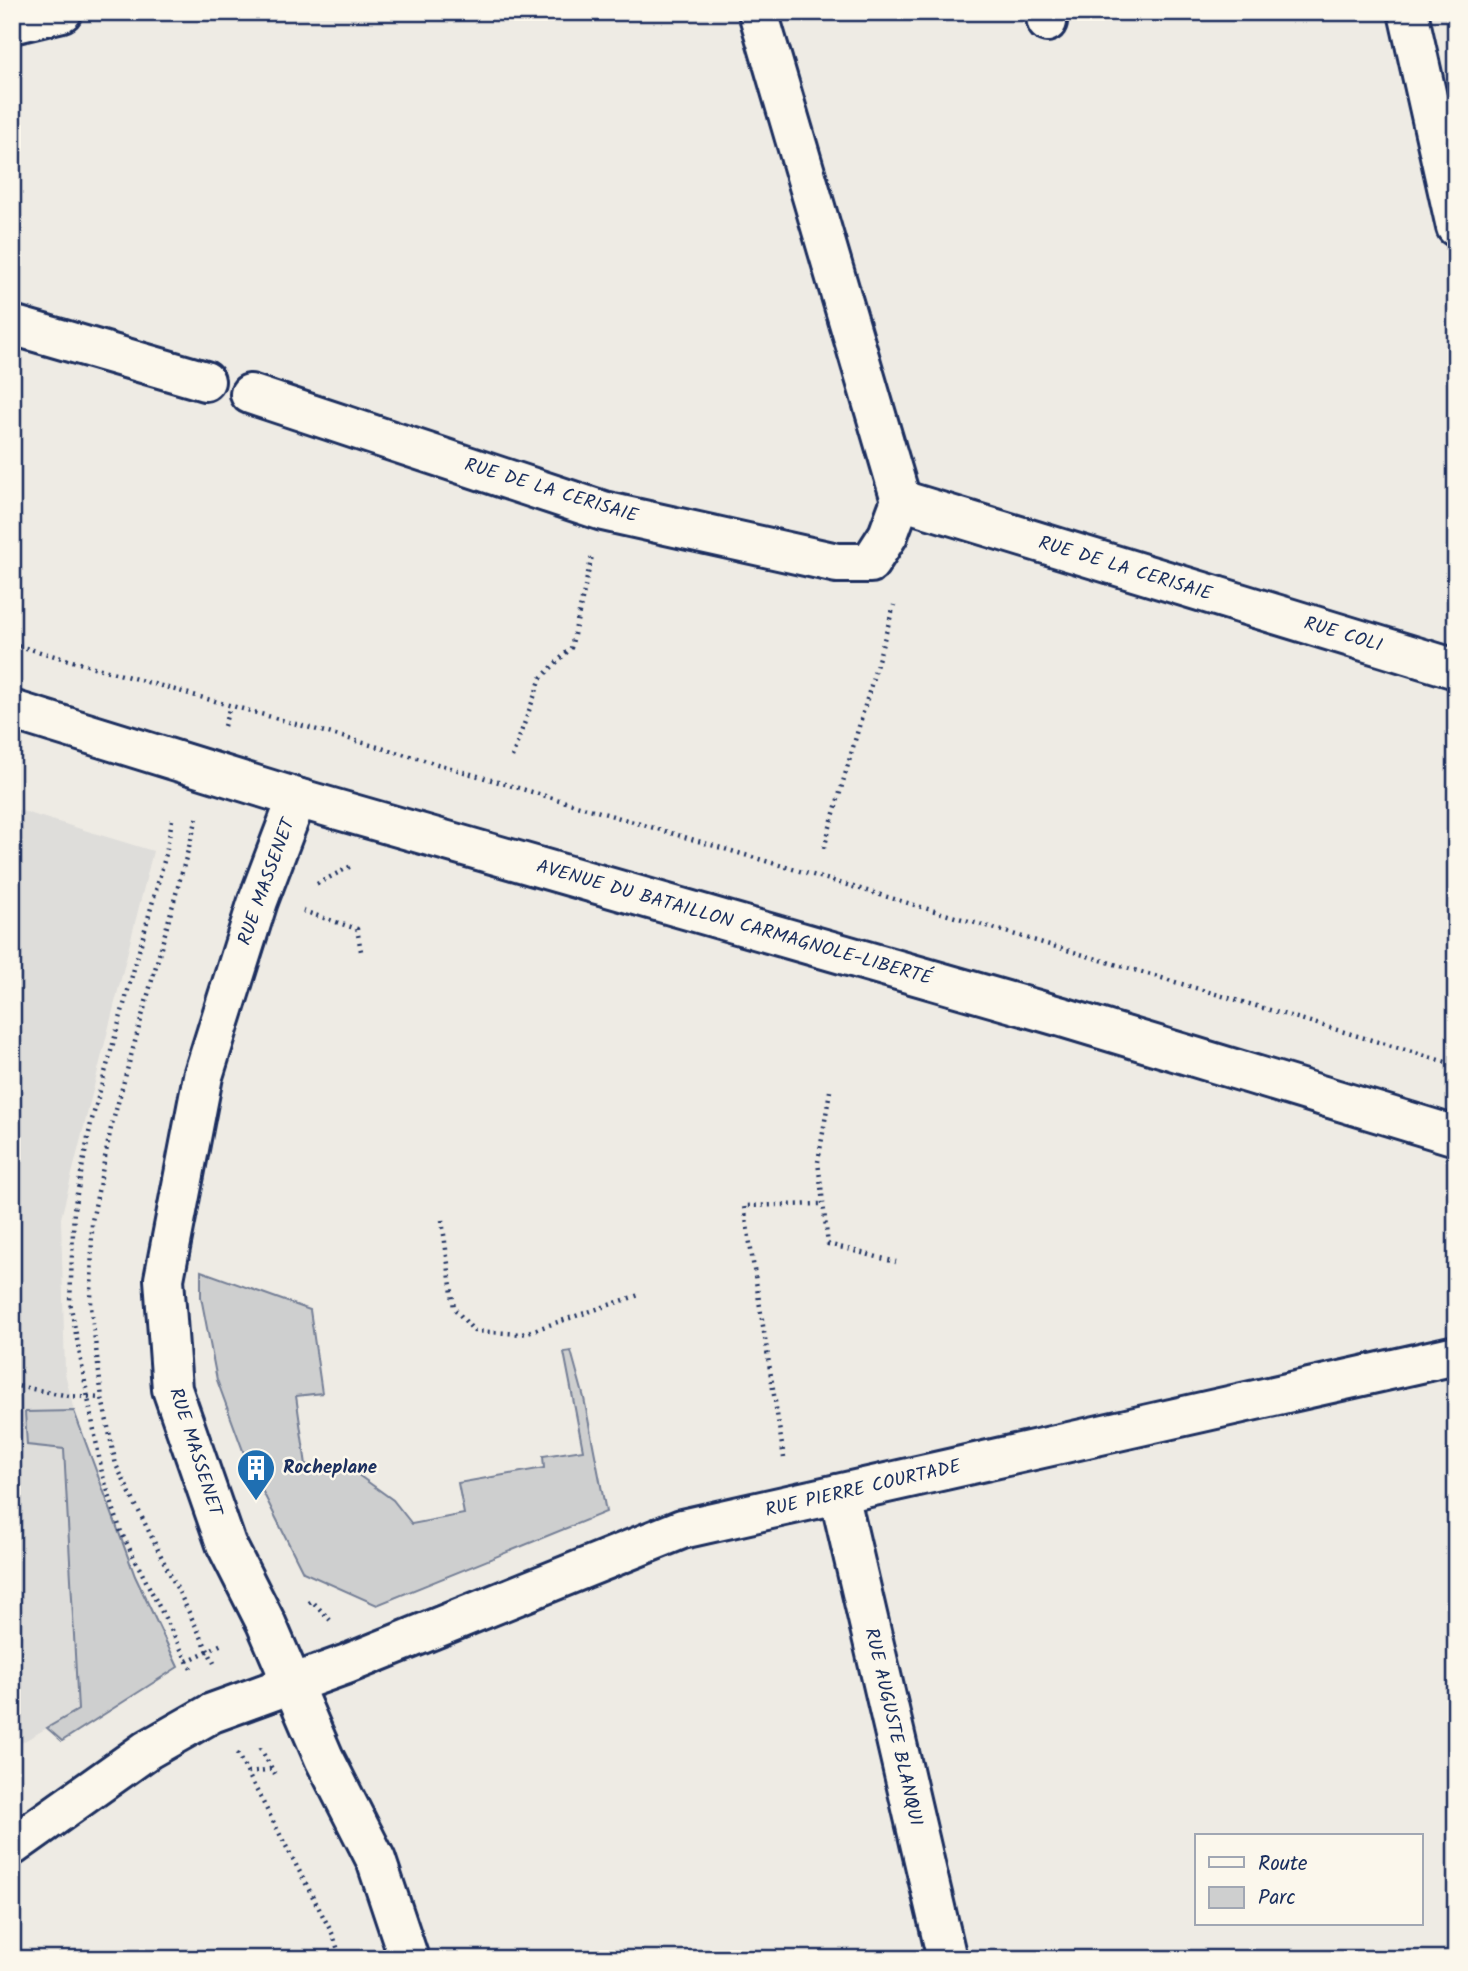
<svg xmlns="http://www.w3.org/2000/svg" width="1468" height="1971" viewBox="0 0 1468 1971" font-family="Kalam,sans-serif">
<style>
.built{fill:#deddda}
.green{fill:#cecfcf;stroke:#747f96;stroke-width:2}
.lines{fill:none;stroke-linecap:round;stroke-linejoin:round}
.minor-casing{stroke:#1b2f5e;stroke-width:44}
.major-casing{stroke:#1b2f5e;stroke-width:44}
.path{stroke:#1b2f5e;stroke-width:4.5;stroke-dasharray:2 5;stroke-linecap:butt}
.minor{stroke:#fbf7ec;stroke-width:38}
.major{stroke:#fbf7ec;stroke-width:38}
.labels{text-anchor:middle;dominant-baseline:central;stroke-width:5;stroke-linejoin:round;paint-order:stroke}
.street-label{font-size:19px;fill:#1b2f5e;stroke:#fbf7ec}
.poi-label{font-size:19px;font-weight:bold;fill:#1b2f5e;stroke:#fbf7ec;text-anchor:start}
</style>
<rect width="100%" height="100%" fill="#eeebe4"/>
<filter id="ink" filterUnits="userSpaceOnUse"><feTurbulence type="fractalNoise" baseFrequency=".0143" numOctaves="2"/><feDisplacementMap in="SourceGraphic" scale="14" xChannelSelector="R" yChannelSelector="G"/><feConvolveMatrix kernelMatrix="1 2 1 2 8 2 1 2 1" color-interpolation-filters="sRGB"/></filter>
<g filter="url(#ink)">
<polygon class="built" points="12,808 153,851 61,1218 65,1373 74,1411 135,1576 178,1667 62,1741 47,1728 12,1748"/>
<g class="green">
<polygon points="201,1271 310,1310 322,1393 296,1396 306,1465 343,1464 393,1500 412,1524 464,1514 458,1483 544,1468 543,1456 583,1450 564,1352 571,1351 584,1398 606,1512 377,1605 303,1572 245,1456 217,1380 201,1297"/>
<polygon points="74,1411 135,1576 178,1667 62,1741 47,1728 78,1710 64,1449 27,1445 25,1412"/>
</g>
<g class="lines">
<defs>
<g id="minor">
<polyline points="1045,12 1047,22"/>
<polyline points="1408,12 1456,227"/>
<polyline points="12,24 62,12"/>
<polyline points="12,325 205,381"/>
<polyline points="250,394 603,511 837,563 870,563 888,535 901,500 758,12"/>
<polyline points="901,500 1456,669"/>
<polyline points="297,798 258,901 203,1076 164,1279 172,1389 226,1544 266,1623 324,1758 376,1860 409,1959"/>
<polyline points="839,1494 947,1959"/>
<polyline points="12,1846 147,1750 212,1713 347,1664 682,1529 1456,1355"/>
</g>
<polyline id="major" points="12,710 297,798 1062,1017 1456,1136"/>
</defs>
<use href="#minor" class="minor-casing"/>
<use href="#major" class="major-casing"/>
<g class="path">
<polyline points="12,644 417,758 1456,1065"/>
<polyline points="224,726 230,706"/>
<polyline points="512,757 541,678 571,648 592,556"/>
<polyline points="12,773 15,767"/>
<polyline points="197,818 111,1128 92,1221 91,1307 102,1398 116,1465 214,1663"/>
<polyline points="172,820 166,854 91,1123 74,1209 70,1302 102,1473 121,1532 191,1669"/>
<polyline points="824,848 894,605"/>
<polyline points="317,884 353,865"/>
<polyline points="303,911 357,929 361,951"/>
<polyline points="830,1091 818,1162 828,1244 896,1262"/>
<polyline points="442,1220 454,1308 474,1331 522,1334 639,1295"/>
<polyline points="12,1385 69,1396 102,1398"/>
<polyline points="784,1458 744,1206 821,1204"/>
<polyline points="309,1603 312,1601 330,1620"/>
<polyline points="187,1661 222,1644"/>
<polyline points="260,1748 275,1774"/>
<polyline points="237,1753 333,1935 341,1959"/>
<polyline points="248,1772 275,1769"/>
</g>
<use href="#minor" class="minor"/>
<use href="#major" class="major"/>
</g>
</g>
<defs>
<symbol id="building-pin" viewBox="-11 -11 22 30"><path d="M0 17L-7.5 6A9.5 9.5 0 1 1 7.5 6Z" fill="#1f6fb2" stroke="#fbf7ec"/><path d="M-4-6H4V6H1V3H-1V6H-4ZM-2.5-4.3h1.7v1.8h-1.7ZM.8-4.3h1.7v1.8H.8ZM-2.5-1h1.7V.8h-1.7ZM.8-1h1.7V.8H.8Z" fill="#fff"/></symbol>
</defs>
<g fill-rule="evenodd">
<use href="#building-pin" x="234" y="1446" width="44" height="60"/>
</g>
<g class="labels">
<g class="street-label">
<text transform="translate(551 491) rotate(17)">RUE DE LA CERISAIE</text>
<text transform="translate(1125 569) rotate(17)">RUE DE LA CERISAIE</text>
<text transform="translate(1343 635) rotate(17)">RUE COLI</text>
<text transform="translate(267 882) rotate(-70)">RUE MASSENET</text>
<text transform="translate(734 923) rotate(16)">AVENUE DU BATAILLON CARMAGNOLE-LIBERTÉ</text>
<text transform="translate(195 1452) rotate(72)">RUE MASSENET</text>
<text transform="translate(863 1489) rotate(-13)">RUE PIERRE COURTADE</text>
<text transform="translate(893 1727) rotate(77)">RUE AUGUSTE BLANQUI</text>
</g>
<g class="poi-label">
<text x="283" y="1468">Rocheplane</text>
</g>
</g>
<rect width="1468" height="1971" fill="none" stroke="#fbf7ec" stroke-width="42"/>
<rect x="21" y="21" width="1426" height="1929" fill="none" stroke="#1b2f5e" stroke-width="2.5" filter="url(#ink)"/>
<rect x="1195" y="1834" width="228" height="91" fill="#fbf7ec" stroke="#a1a7b3" stroke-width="2"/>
<rect x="1209" y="1857" width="35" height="10" fill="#fbf7ec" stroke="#a1a7b3" stroke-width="2"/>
<text x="1258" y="1870" font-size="21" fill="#1b2f5e">Route</text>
<rect x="1209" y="1887" width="35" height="21" fill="#cecfcf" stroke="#a1a7b3" stroke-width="2"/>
<text x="1258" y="1904" font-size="21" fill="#1b2f5e">Parc</text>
</svg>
